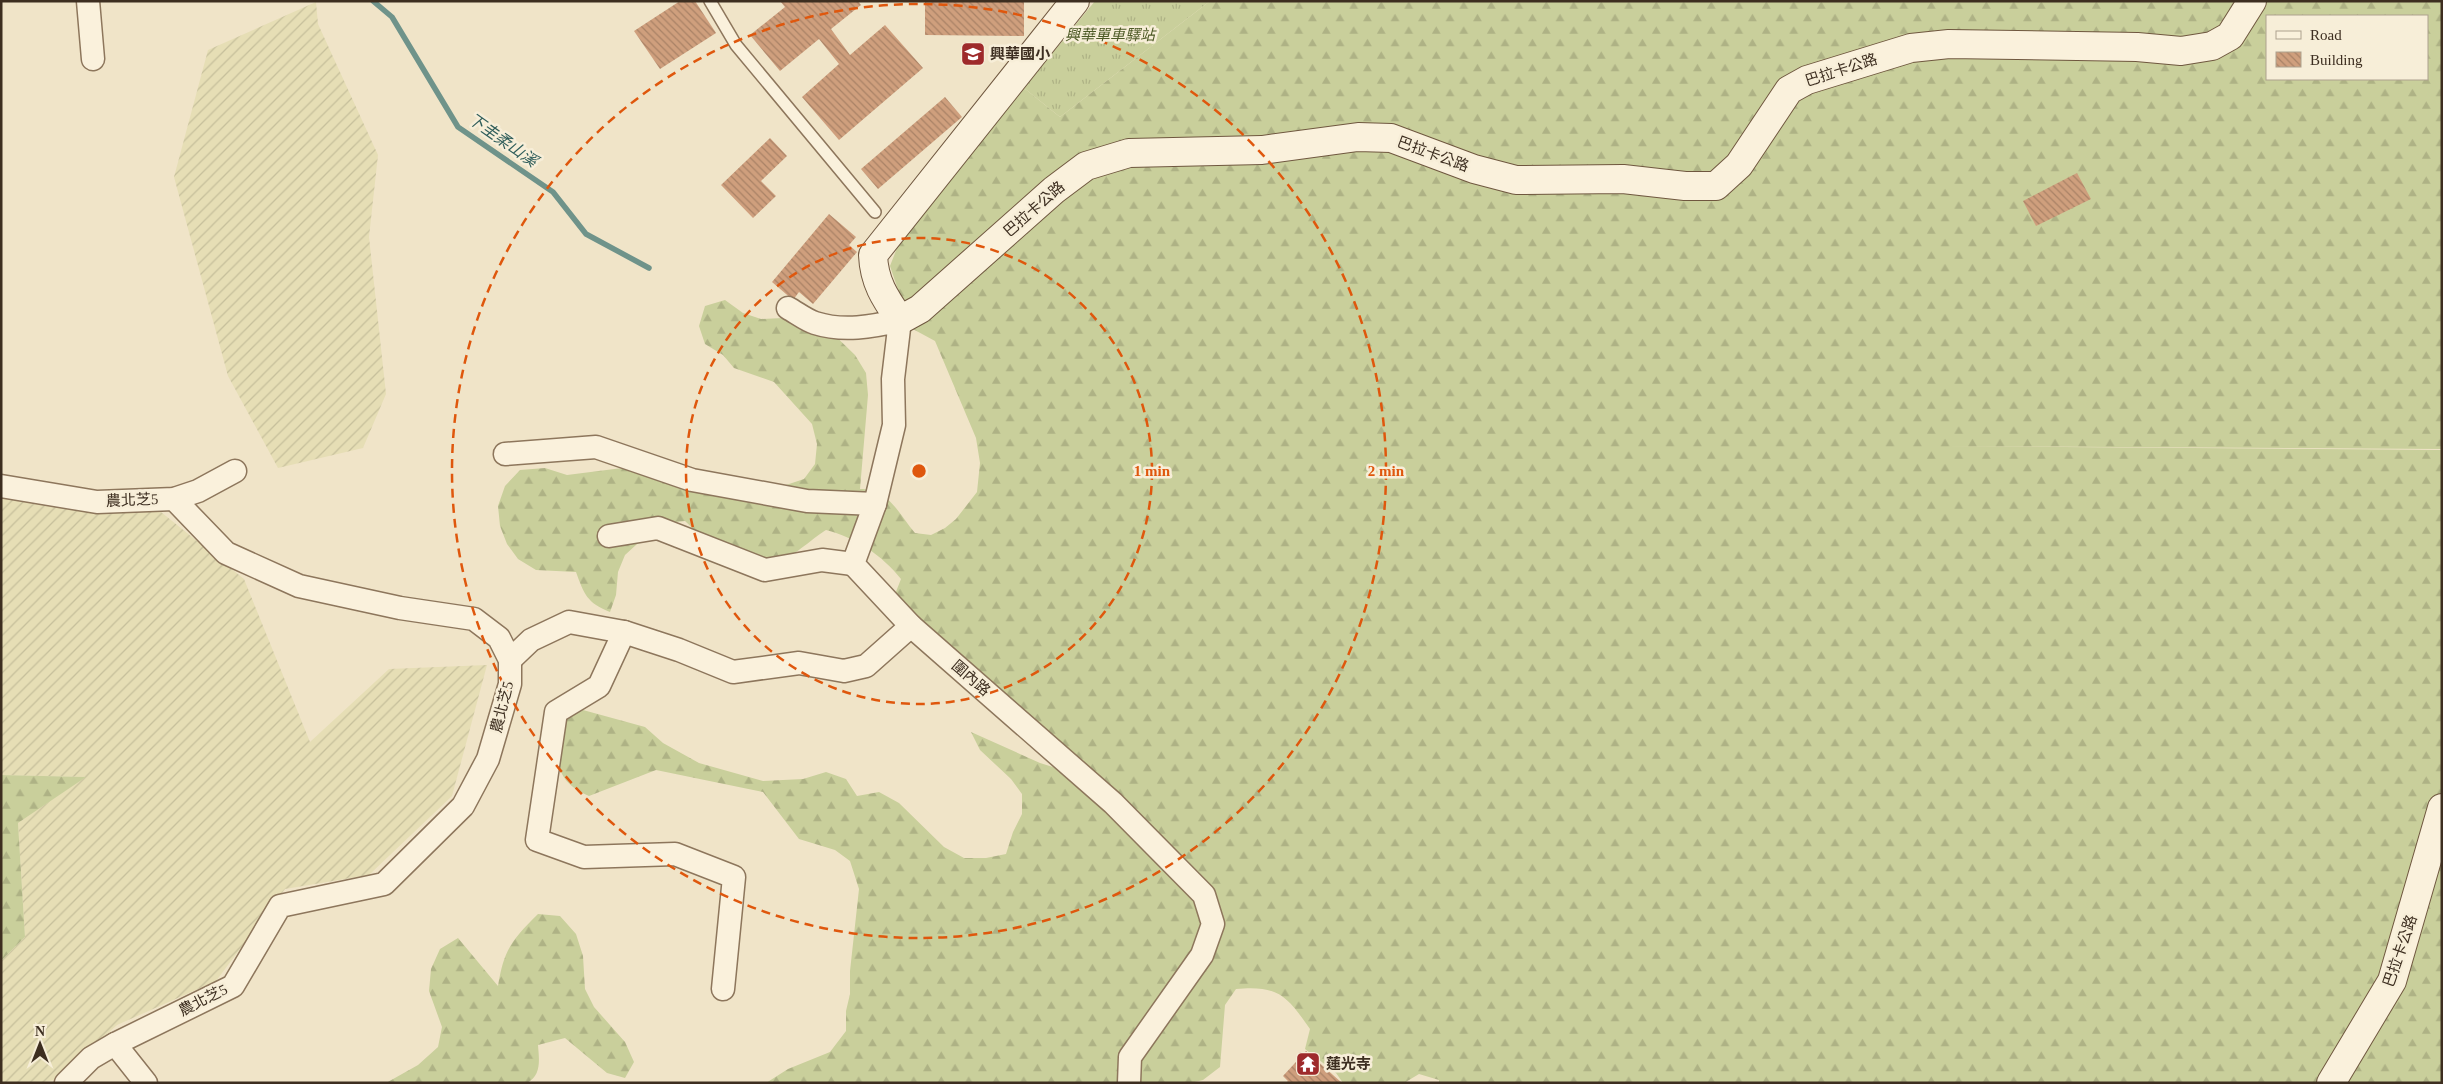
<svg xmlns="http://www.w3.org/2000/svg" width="2443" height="1084" viewBox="0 0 2443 1084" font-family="'Times New Roman','Noto Sans TC',serif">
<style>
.farmland{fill:url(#farmland-furrows)}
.grass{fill:url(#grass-tufts)}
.forest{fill:url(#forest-firs);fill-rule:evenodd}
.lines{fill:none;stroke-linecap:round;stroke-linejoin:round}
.stream{stroke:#6f938a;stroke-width:5.5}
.building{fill:url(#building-back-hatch)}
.service-casing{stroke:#8d765c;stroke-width:14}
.minor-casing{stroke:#8d765c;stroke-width:25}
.secondary-casing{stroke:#6f573f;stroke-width:30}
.service{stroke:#faf1dc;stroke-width:11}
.minor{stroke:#faf1dc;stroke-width:22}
.secondary{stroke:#faf1dc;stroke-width:28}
.ring{fill:none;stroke:#df570d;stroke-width:2.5;stroke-dasharray:9 6}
.labels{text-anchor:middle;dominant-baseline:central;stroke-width:5;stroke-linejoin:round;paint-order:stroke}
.park-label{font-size:15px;font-style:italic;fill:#4d5a26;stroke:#f7eed8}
.poi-label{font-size:15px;font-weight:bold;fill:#3d2e20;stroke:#f7eed8;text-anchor:start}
.street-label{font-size:15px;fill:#3d2e20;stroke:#f7eed8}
.water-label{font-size:16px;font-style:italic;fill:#2f5d5a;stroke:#f7eed8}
.centre{fill:#df570d;stroke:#f7eed8;stroke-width:2.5}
.ring-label{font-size:15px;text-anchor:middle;font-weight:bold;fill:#df570d;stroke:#f7eed8;stroke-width:5;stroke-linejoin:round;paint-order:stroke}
</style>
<defs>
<pattern id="farmland-furrows" width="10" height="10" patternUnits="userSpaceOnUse" patternTransform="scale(1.25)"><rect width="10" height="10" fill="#e6deb5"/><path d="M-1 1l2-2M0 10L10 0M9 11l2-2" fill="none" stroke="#c6bf9b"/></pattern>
<pattern id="grass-tufts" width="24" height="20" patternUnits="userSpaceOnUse" patternTransform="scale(1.25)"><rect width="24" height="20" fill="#c9cf9b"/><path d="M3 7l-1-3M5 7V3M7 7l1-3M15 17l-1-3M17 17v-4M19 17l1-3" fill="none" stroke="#aeb285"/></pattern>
<pattern id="forest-firs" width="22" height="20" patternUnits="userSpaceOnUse" patternTransform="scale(1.25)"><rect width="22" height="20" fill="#c9cf9b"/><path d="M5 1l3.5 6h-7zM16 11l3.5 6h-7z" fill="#aeb285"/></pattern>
<pattern id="building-back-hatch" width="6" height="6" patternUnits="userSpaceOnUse" patternTransform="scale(1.25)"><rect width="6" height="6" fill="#cf9f7d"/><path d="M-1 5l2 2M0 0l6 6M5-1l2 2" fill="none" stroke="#a98266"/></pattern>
</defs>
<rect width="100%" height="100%" fill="#f0e4c8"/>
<g class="farmland">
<polygon points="316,2 318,24 378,155 369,237 386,394 363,448 278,468 228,376 174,177 208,50"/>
<polygon points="1,497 50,505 161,512 244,579 310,742 389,669 487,665 452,796 369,875 285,889 216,981 117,1025 58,1079 40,1083 1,1083 1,961 25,937 18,823 85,777 1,775"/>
</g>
<polygon class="grass" points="1095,1 1210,1 1060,117 1024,88"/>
<g class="forest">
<path d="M1210 1H2442V449L1937 446 2442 450V1083H1439V1080L1419 1074 1404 1083H1343L1336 1073 1305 1049 1310 1029C1287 996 1278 985 1236 989L1225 1005 1220 1067 1203 1080 1190 1083H766L788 1069 830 1052 846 1031V1011L850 994V971L859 889 850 861 835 850 799 839 763 792 656 770 589 796C549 779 557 753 562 716L583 710 645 727 663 743 699 763 763 781 803 779 826 772 846 779 857 796 879 792 899 803 944 847 964 858H986L1006 854 1013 832 1022 814V794L1011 779 980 750 971 732 1040 763 1069 772 1084 761 1067 752 901 626 886 617 901 579C883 556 855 537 826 530 816 536 798 552 791 555 768 564 728 557 708 543 700 536 693 528 685 521L659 524 625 555 618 572 616 595 610 612C587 603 584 594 576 572L536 570 518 559 507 544 500 526 498 506 505 486 520 470 545 468 567 475 638 466 783 486 804 479 815 464 817 444 812 424 774 382 734 368 723 355 705 344 699 326 705 306 725 300 743 313 761 319 783 318 823 324 855 355 866 373 868 395 860 489C889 489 898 513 915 533L931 535 945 528 956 519 977 492 980 463 976 438 935 341 911 328 890 266 902 235 1024 88 1060 117ZM2267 16H2427V79H2267Z"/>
<polygon points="1,775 86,777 18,823 25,937 1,961"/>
<path d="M538 914 560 916 576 934 583 956 585 989 594 1007 625 1042 634 1062 625 1078 607 1073 565 1038 538 1045C539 1059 542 1075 527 1083H386L418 1065 438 1047 442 1027 429 991 431 969 440 949 458 938 498 986C504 949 512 940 538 914Z"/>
</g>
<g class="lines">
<polyline class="stream" points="373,1 392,17 458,127 553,192 586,234 649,268"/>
</g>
<g class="building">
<polygon points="680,1 695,1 716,33 660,69 634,31"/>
<polygon points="780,1 858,1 861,5 831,29 850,55 885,25 923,68 839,140 802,97 839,64 819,39 780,71 750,35 785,7"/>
<polygon points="925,1 1024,2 1024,36 925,35"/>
<polygon points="945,97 962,117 878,189 861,169"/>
<polygon points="770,138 787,156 761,181 776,196 753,218 721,185"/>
<polygon points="2077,173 2091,199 2036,226 2023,201"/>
<polygon points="829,214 856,237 849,245 857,252 813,304 799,292 793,300 772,282"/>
<polygon points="1306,1051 1342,1083 1286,1083 1288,1081 1283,1076"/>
</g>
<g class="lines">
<defs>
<polyline id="service" points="710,1 736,45 875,212"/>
<g id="minor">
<polyline points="88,1 93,59"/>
<path d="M788 308C797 313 806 320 815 323 843 332 872 327 900 320L893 379 894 425 875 504 853 564 911 626 1113 803 1204 895 1213 924 1202 955 1130 1057 1129 1083"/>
<polyline points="505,454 596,447 692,480 807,501 875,504"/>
<polyline points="1,486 97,502 174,499 198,491 235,471"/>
<polyline points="609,536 658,528 765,570 822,560 853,564"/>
<polyline points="624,632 599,686 556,712 537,840 584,857 675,854 734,877 723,989"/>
<polyline points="510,660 531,640 569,622 624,632 679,650 733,672 799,663 844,671 866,666 911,626"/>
<polyline points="115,1044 146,1083"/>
<polyline points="66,1083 91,1058 115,1044 233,986 280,906 384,884 463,806 488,759 510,684 510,660 499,638 474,619 400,608 299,586 226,553 174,499"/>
</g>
<g id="secondary">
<path d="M1075 1 873 255C874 282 885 298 900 320L920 309 1054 190 1086 166 1129 153 1262 150 1358 137 1391 138 1474 169 1516 180 1623 179 1685 186H1716L1739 165 1789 90 1807 80 1911 48 1949 44 2137 47 2181 51 2212 46 2230 36 2252 1"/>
<polyline points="2331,1083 2392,981 2442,808"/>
</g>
</defs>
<use href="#service" class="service-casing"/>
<use href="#minor" class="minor-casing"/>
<use href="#secondary" class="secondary-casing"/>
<use href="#service" class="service"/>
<use href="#minor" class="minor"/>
<use href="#secondary" class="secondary"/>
</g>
<g class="ring">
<circle cx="919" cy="471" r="233"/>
<circle cx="919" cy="471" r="467"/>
</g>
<defs>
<symbol id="school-square" viewBox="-11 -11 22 22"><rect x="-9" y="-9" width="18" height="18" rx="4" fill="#9e2a2b" stroke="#f7eed8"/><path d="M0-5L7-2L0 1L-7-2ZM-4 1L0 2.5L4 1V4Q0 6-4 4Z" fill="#fff"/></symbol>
<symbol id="temple-square" viewBox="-11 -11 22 22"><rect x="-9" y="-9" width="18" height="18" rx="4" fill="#9e2a2b" stroke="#f7eed8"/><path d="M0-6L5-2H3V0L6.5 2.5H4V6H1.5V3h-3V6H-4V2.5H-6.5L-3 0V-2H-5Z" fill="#fff"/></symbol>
</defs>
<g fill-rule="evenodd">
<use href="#school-square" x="959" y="40" width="28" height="28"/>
<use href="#temple-square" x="1294" y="1050" width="28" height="28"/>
</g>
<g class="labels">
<g class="park-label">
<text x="1110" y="35">興華單車驛站</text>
</g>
<g class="poi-label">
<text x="990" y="54">興華國小</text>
<text x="1326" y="1064">蓮光寺</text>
</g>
<g class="street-label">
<text transform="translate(1841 70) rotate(-18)">巴拉卡公路</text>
<text transform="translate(1433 154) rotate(20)">巴拉卡公路</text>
<text transform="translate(1034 209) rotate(-41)">巴拉卡公路</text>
<text transform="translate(132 500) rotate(-2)">農北芝5</text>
<text transform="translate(971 678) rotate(41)">圍內路</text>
<text transform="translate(502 707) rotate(-76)">農北芝5</text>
<text transform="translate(2400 951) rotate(-71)">巴拉卡公路</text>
<text transform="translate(203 1000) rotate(-27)">農北芝5</text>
</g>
<g class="water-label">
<text transform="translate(503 140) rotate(35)">下圭柔山溪</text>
</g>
</g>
<circle cx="919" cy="471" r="8" class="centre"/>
<g class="ring-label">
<text x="1152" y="476">1 min</text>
<text x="1386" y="476">2 min</text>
</g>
<rect width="2443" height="1084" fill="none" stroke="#3d2e20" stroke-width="5"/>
<rect x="2266" y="15" width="162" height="65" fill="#f7eed8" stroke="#ada18e"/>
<rect x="2276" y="31" width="25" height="8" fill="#faf1dc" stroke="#ada18e"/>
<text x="2310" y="40" font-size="15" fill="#3d2e20">Road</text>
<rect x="2276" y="52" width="25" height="15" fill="url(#building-back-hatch)" stroke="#ada18e"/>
<text x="2310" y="65" font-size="15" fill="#3d2e20">Building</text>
<g transform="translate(40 1044)" stroke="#f7eed8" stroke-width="4" paint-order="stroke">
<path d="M0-4L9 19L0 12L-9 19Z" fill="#3d2e20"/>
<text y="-8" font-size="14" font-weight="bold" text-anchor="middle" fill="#3d2e20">N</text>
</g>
</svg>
